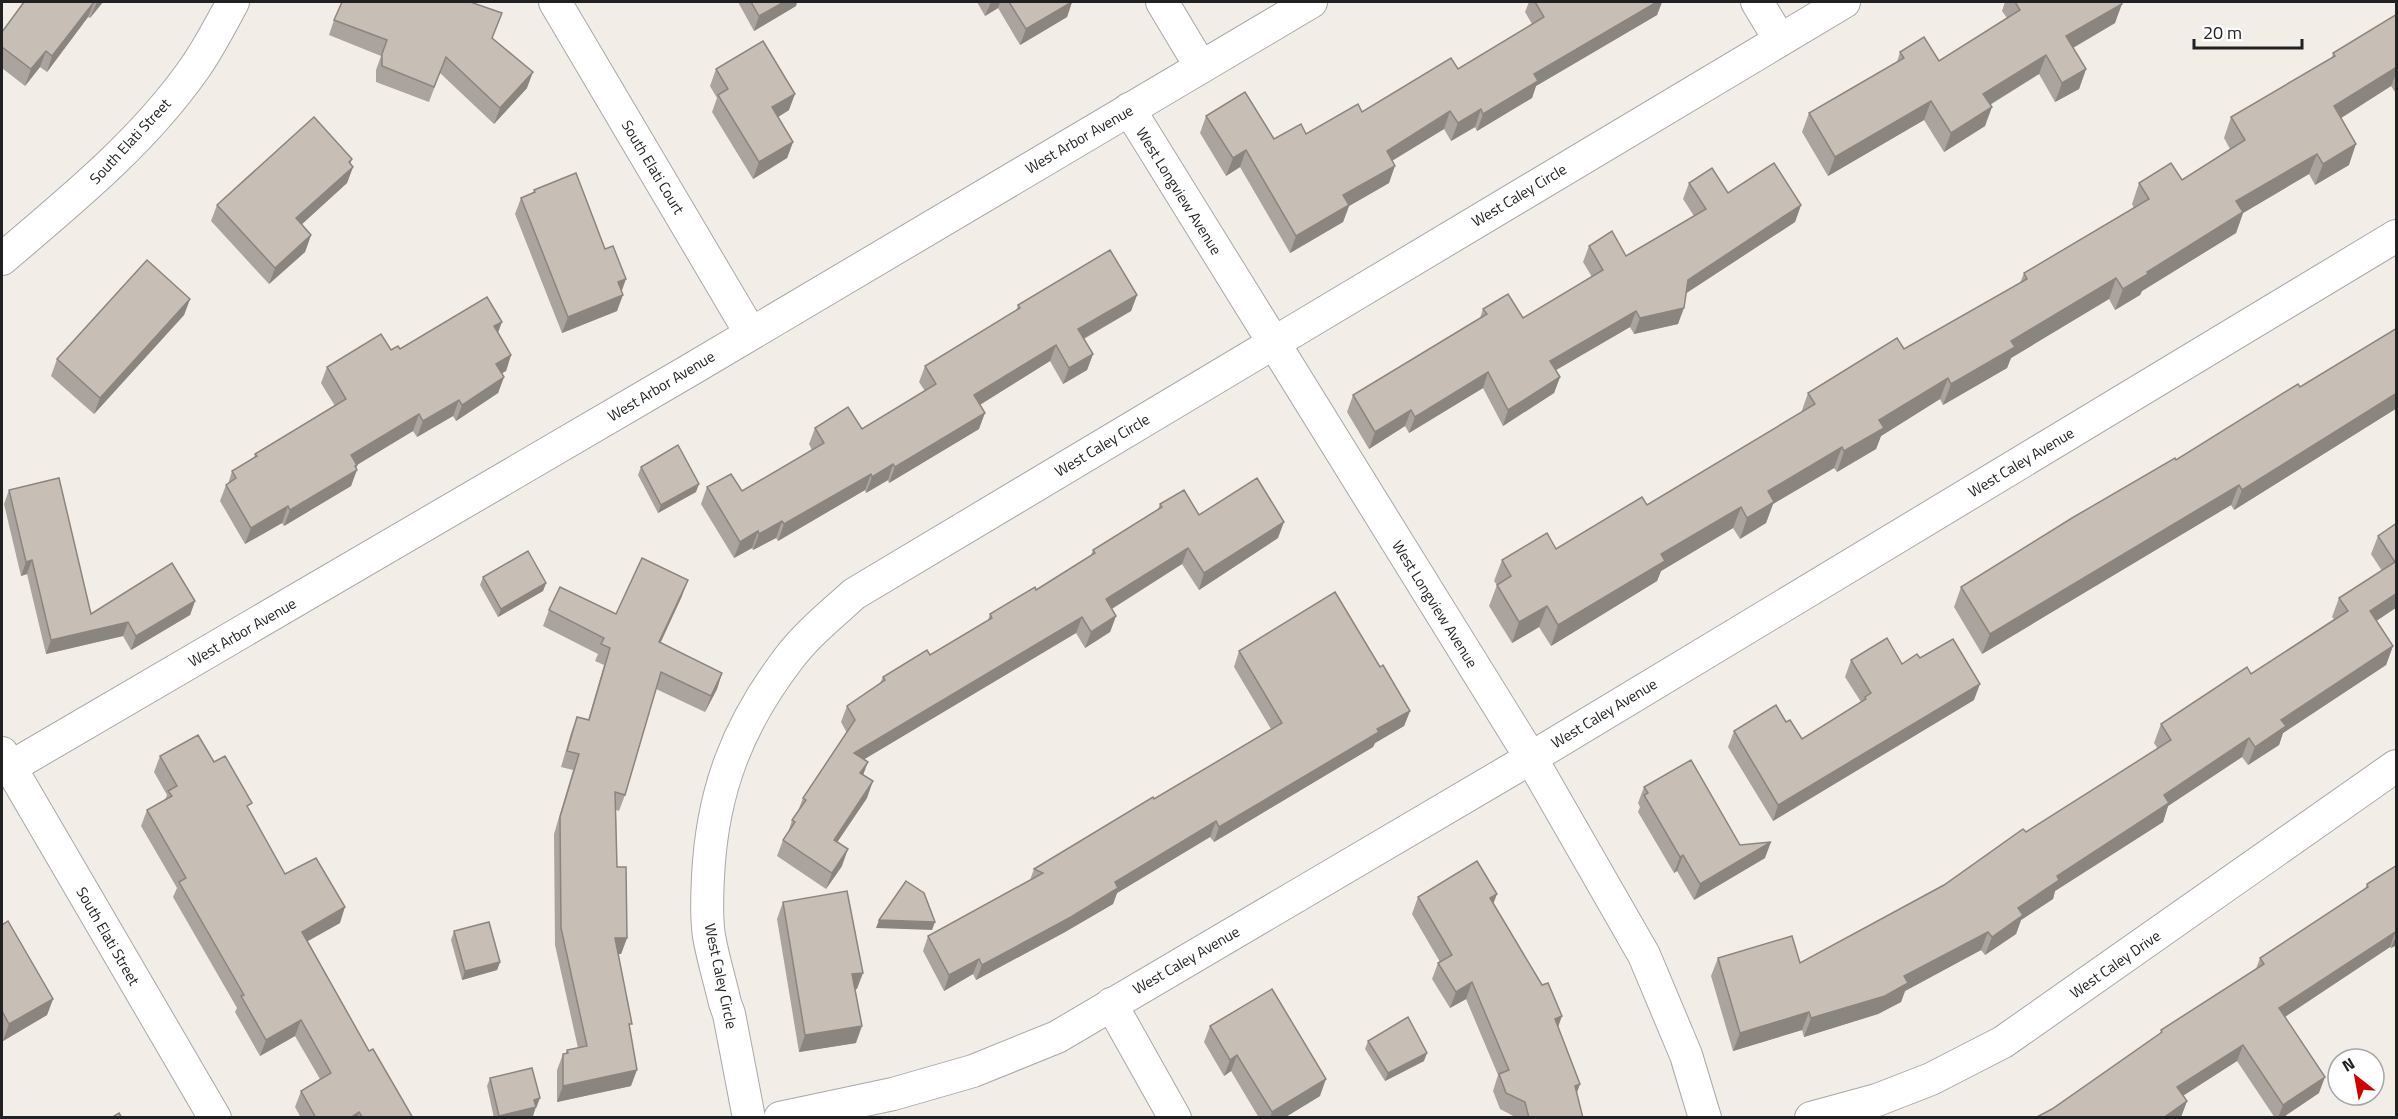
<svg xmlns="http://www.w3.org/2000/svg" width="2398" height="1119" viewBox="0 0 2398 1119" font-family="'Titillium Web',sans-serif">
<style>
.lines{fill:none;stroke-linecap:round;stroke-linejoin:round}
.minor-casing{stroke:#a8a8a8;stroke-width:34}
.minor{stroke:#fff;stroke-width:32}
.wall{fill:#aba39d}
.shaded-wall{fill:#8b857f}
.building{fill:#c7beb6;stroke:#8b857f;stroke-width:1.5}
.labels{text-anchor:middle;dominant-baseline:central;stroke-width:5;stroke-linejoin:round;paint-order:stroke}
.street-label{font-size:15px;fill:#212121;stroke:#fff}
</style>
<rect width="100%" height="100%" fill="#f2eee7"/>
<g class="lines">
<defs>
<g id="minor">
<polyline points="555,2 750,332"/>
<polyline points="1162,2 1201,67"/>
<polyline points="1757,2 1780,40"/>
<polyline points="1129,109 1531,758 1644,955 1686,1055 1705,1118"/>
<path d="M2 259C70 201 142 143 194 69 209 48 221 24 233 2"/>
<polyline points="2,753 215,1118"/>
<polyline points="9,768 690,370 1311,2"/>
<polyline points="1111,1004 1175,1118"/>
<path d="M749 1118 729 1014 725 1003C720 981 713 959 709 936 706 917 707 896 708 877 712 792 737 726 789 658 807 634 832 614 854 594L1844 2"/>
<polyline points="780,1118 893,1094 973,1071 1057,1037 1531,758 2396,236"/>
<polyline points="1811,1118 1877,1100 1931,1079 2003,1042 2396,766"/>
</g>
</defs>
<use href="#minor" class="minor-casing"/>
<use href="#minor" class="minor"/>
</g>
<g class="wall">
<polygon points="24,2 103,2 90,18 88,17 47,72 40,67 25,86 2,68 2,32"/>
<polygon points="738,2 797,2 796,6 754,31"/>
<polygon points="977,2 1072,2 1067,17 1020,45 998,8 985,16"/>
<polygon points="1529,2 1662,2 1657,15 1536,86 1532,98 1477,131 1475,127 1451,141 1444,129 1392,161 1389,183 1349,206 1343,222 1290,253 1240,167 1226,176 1200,133 1206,116 1274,139 1306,134 1362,112 1458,69 1532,24 1525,12"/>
<polygon points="2005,2 2121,2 2115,23 2073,48 2086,69 2079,89 2055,102 2039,74 1990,105 1985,126 1944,152 1924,120 1828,176 1802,132 1809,113 1897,62 1900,52 1939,61 2007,18 2002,11"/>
<polygon points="473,3 492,38 527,88 494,124 440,73 429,102 376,82 376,70 381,56 329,35 334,20"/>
<polygon points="2397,14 2397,95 2391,86 2341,118 2349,165 2315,185 2309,174 2243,213 2236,233 2142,291 2140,295 2115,310 2109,299 2011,358 2007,368 1943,405 1940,399 1881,436 1876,449 1837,472 1834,468 1773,504 1766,523 1740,539 1733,528 1661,571 1657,581 1551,646 1539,627 1512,643 1489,606 1497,585 1494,581 1502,560 1556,549 1647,505 1801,413 1808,393 1904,349 2020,283 2024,273 2134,208 2132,204 2139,183 2182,180 2230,149 2224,138 2231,117 2332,58 2333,53"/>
<polygon points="716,69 789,110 778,117 793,142 787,158 753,179 712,112 717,98 710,86"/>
<polygon points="350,164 353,167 347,183 302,224 311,235 305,252 269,284 211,221 217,205"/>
<polygon points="1689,183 1728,193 1801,205 1795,222 1686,293 1678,324 1634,334 1630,327 1556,370 1560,377 1554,393 1503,426 1483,388 1409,433 1405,426 1369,449 1347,412 1353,395 1480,318 1483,309 1523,318 1592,277 1583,262 1589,246 1626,256 1694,216 1683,199"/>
<polygon points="534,190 605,249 621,292 617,311 562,333 515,214 521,198 533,193"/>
<polygon points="1137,295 1131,311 1084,339 1093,354 1087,370 1063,384 1050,361 980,405 979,429 889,483 888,480 866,493 865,490 778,541 776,538 753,550 752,548 734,558 701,504 707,487 742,491 812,450 809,444 815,428 862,429 925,391 919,382 925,366 1016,311 1018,305"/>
<polygon points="190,299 184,315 94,414 51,376 57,359"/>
<polygon points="2397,328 2397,408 2234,510 2231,505 1982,654 1954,607 1961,587 2300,387"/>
<polygon points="498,333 511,355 506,371 502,373 504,377 498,393 456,421 453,416 417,437 413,431 357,465 351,486 284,526 282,523 245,544 220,501 226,485 228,484 232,471 254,457 255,454 335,406 321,383 327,367 391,350"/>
<polygon points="641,467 696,492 658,513 638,475"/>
<polygon points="9,490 91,614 195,601 190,615 131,650 123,636 46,654 27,574 21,576 4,504"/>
<polygon points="1160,504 1278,538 1199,590 1182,564 1112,609 1116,616 1110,632 1085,648 1076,633 864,759 863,775 867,798 837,842 842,866 826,889 777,856 783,840 788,833 792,820 798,811 803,798 847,733 841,722 847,706 880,683 883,677 930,655 988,620 990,614 1036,590 1091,555 1093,550 1158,509"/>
<polygon points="2397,523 2397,607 2376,621 2393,646 2386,665 2283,733 2279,745 2248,765 2242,757 2168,806 2163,822 2055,891 2053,899 2021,920 2016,934 1985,955 1981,950 1905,991 1901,1002 1878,1014 1804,1037 1802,1030 1733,1051 1711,976 1718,958 1800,963 1944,885 2158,749 2154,743 2161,724 2251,674 2334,619 2332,617 2339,598 2382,571 2371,554 2378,536"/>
<polygon points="483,577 546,583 543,591 498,617 480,585"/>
<polygon points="682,596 661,642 722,673 717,689 705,712 656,689 625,795 619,811 616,810 617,867 627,938 621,954 618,954 630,1030 631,1086 557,1102 557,1070 563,1054 566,1053 567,1050 578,1048 555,945 554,834 573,770 561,767 571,733 577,717 588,720 604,665 595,661 598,654 543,626 549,610 616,614"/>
<polygon points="1239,651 1380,667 1410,711 1404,726 1375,743 1373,747 1214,842 1210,837 1117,893 1113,904 1065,932 976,980 973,974 944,991 923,951 928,936 1030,880 1034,869 1154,799 1271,729 1234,667"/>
<polygon points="1920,658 1974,700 1773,821 1728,747 1734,731 1786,722 1802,739 1861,702 1845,677 1851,660 1902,664"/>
<polygon points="160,756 214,762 249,810 285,874 340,923 308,941 369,1051 413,1118 301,1118 295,1107 301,1091 320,1079 295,1036 260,1056 235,1012 237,1008 173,897 177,888 141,826 147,810 165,800 167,795 154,772"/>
<polygon points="1644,787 1740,845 1765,858 1694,900 1677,871 1674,873 1638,812 1640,807 1638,803"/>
<polygon points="2397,865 2397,945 2391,948 2390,947 2285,1017 2319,1093 2282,1118 2275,1118 2237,1061 2183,1095 2187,1101 2181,1117 2052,1109 2160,1034 2161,1030 2256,969 2260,958 2365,889 2367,884"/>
<polygon points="1418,897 1493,903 1558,1027 1580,1084 1577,1092 1583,1118 1517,1118 1500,1109 1493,1091 1498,1075 1466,999 1450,1008 1432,979 1438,963 1440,962 1412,914"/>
<polygon points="783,902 857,989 855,989 856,1043 799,1052 777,919"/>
<polygon points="2,925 53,999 47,1015 3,1041 2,1037"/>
<polygon points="454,931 500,962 497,970 462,980 451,940"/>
<polygon points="1210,1026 1320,1096 1284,1118 1259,1118 1231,1071 1224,1076 1204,1042"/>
<polygon points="1368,1041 1424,1061 1385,1081 1365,1049"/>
<polygon points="490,1078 537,1106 535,1107 533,1116 525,1118 494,1118 487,1086"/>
</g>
<g class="shaded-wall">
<polygon points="94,2 88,17 47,72 52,56"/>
<polygon points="97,2 103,2 90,18"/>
<polygon points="784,2 797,2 796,6 754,31 759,16"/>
<polygon points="991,2 1000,2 998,8 985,16"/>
<polygon points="1072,2 1067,17 1020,45 1026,29"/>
<polygon points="1657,2 1662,2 1657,15 1536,86 1532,98 1477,131 1483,114 1534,74"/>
<polygon points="2122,4 2115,23 2059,56 2066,36"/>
<polygon points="46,51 40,67 25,86 31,69"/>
<polygon points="2046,55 2039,74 1976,113 1983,94"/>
<polygon points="2397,67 2397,71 2391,86 2327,127 2334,106"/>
<polygon points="2086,69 2079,89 2055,102 2062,83"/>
<polygon points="533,72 527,88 494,124 500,108"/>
<polygon points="795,94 789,110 767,124 772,107"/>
<polygon points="1931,101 1924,120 1828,176 1835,157"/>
<polygon points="1992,107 1985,126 1944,152 1951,133"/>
<polygon points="1481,109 1475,127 1451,141 1458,123"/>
<polygon points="1450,111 1444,129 1380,168 1387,151"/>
<polygon points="793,142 787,158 753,179 759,162"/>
<polygon points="2356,144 2349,165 2315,185 2323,164"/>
<polygon points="1246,150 1240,167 1226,176 1233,158"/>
<polygon points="2317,154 2309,174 2243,213 2236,233 2142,291 2140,295 2115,310 2123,289 2147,272 2236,201"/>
<polygon points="352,159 347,172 353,167 347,183 290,235 296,218"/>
<polygon points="1395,166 1389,183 1349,206 1343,222 1290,253 1296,236 1343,195"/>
<polygon points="1801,205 1795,222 1682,296 1688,280"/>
<polygon points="311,235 305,252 269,284 275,268"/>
<polygon points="2116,278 2109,299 2011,358 2007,368 1943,405 1951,384 2011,341"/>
<polygon points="626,279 620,296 618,282"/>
<polygon points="623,295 617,311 562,333 568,317"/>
<polygon points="1137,295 1131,311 1072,345 1078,329"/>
<polygon points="190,299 184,315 94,414 100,398"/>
<polygon points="1684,308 1678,324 1634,334 1640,318"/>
<polygon points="1636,311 1630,327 1544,377 1550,361"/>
<polygon points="502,322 496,338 494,326"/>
<polygon points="1056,345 1050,361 968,412 974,395"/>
<polygon points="1093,354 1087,370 1063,384 1069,368"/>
<polygon points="511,355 506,371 490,380 496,364"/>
<polygon points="1488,372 1483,388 1409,433 1415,417"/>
<polygon points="504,377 498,393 456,421 462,405"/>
<polygon points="1560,377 1554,393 1503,426 1508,410"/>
<polygon points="1948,378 1940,399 1881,436 1876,449 1837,472 1844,451 1879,420"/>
<polygon points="2397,393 2397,408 2234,510 2242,490"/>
<polygon points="459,400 453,416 417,437 423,421"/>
<polygon points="1411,410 1405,426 1369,449 1375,432"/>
<polygon points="985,413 979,429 889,483 895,467"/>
<polygon points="419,414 413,431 345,472 351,455"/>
<polygon points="1842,447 1834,468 1773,504 1766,523 1740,539 1747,518 1768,491"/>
<polygon points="893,464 888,480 866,493 872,477"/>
<polygon points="357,465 355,471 357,470 351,486 284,526 290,510"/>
<polygon points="871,474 865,490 778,541 784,524"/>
<polygon points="699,484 696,492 658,513 661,505"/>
<polygon points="2239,485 2231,505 1982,654 1990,634"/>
<polygon points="288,506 282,523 245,544 251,528"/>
<polygon points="1741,507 1733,528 1661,571 1657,581 1551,646 1558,625 1661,554"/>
<polygon points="782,521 776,538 753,550 759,534"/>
<polygon points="1284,522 1278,538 1199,590 1204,573"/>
<polygon points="758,531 752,548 734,558 740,542"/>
<polygon points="1188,548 1182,564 1100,616 1106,599"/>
<polygon points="32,560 27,574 21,576 26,562"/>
<polygon points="688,580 682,596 653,658 659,642"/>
<polygon points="546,583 543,591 498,617 501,609"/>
<polygon points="2397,593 2397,607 2363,630 2370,611"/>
<polygon points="195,601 190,615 131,650 136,636"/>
<polygon points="1547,606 1539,627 1512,643 1519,622"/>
<polygon points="1116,616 1110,632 1085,648 1091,632"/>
<polygon points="1082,617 1076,633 848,769 854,753"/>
<polygon points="128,622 123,636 46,654 51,640"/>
<polygon points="2393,646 2386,665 2283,733 2279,745 2248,765 2255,747 2281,720"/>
<polygon points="722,673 717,689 705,712 711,696"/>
<polygon points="1980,684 1974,700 1773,821 1778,805"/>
<polygon points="1410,711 1404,726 1375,743 1373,747 1214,842 1219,827 1377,729"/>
<polygon points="2249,738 2242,757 2168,806 2163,822 2055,891 2053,899 2021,920 2016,934 1985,955 1992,937 2018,908 2057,876 2164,795"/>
<polygon points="868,762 862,778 860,773"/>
<polygon points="873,781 867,798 828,856 834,840"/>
<polygon points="1216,821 1210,837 1117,893 1113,904 1065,932 976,980 982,965 1115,882"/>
<polygon points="1771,842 1765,858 1694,900 1700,884"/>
<polygon points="848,849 842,866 826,889 832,873"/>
<polygon points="1683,855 1677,871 1674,873 1680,857"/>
<polygon points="1497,894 1491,910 1490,898"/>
<polygon points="345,907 340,923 297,947 302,932"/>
<polygon points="879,920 935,922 932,930 876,928"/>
<polygon points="2396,930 2390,947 2274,1024 2279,1008"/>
<polygon points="1988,932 1981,950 1905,991 1901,1002 1878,1014 1804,1037 1811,1018 1904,976"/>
<polygon points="2397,934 2397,945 2391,948"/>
<polygon points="615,938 627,938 621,954 609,954"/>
<polygon points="979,959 973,974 944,991 949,975"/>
<polygon points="500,962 497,970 462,980 465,971"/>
<polygon points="863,973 857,989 847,991 852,974"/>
<polygon points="1472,982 1466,999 1450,1008 1456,992"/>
<polygon points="53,999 47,1015 3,1041 9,1024"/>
<polygon points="1809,1012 1802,1030 1733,1051 1740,1033"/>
<polygon points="1562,1016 1556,1033 1555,1019"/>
<polygon points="301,1020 295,1036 260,1056 266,1040"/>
<polygon points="862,1026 856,1043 799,1052 805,1035"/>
<polygon points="2243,1045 2237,1061 2172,1103 2177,1087"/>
<polygon points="1427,1053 1424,1061 1385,1081 1388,1073"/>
<polygon points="1237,1055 1231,1071 1224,1076 1230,1060"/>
<polygon points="637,1070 631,1086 557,1102 563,1086"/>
<polygon points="2325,1077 2319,1093 2282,1118 2278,1118 2283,1105"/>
<polygon points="1326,1079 1320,1096 1284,1118 1270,1118 1272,1112"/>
<polygon points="1580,1084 1574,1100 1575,1086"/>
<polygon points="540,1098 537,1106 531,1108 534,1100"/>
<polygon points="2187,1101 2181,1117 2163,1118"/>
<polygon points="536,1107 533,1116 525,1118 498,1118 499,1116"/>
<polygon points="359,1112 357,1118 350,1118"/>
</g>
<g class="building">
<polygon points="24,2 94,2 52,56 46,51 31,69 2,47 2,32"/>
<polygon points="342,2 474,2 473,3 502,13 492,38 533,72 500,108 446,57 434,87 382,66 382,54 387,40 334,20"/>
<polygon points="751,2 784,2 759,16"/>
<polygon points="1009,2 1072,2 1026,29"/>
<polygon points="1535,2 1657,2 1534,74 1538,81 1483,114 1481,109 1458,123 1450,111 1387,151 1395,166 1343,195 1349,205 1296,236 1246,150 1233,158 1206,116 1245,92 1274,139 1301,124 1306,134 1358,104 1362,112 1451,58 1458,69 1544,17"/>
<polygon points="2015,2 2121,2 2122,4 2066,36 2086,69 2062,83 2046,55 1983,94 1992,107 1951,133 1931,101 1835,157 1809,113 1904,58 1900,52 1924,37 1939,61 2020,10"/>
<polygon points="2397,14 2397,67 2334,106 2356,144 2323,164 2317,154 2236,201 2243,212 2147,272 2148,274 2123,289 2116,278 2011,341 2015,347 1951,384 1948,378 1879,420 1884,428 1844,451 1842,447 1768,491 1774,502 1747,518 1741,507 1661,554 1665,561 1558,625 1547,606 1519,622 1497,585 1511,576 1502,560 1547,533 1556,549 1642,497 1647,505 1815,404 1808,393 1897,338 1904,349 2027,279 2024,273 2149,199 2139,183 2171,163 2182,180 2245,140 2231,117 2335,56 2333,53"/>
<polygon points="763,41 795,94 772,107 793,142 759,162 718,95 728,89 716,69"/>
<polygon points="314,117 352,159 349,162 353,167 296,218 311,235 275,268 217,205"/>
<polygon points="1774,163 1801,205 1688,280 1684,308 1640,318 1636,311 1550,361 1560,377 1508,410 1488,372 1415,417 1411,410 1375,432 1353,395 1487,314 1483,309 1508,294 1523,318 1603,270 1589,246 1612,231 1626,256 1706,209 1689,183 1712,168 1728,193"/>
<polygon points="576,173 605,249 613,246 626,279 618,282 623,295 568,317 521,198 535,192 534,190"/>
<polygon points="1110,250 1137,295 1078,329 1093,354 1069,368 1056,345 974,395 985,413 895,467 893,464 872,477 871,474 784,524 782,521 759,534 758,531 740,542 707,487 731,474 742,491 824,443 815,428 848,407 862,429 936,384 925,366 1020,308 1018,305"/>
<polygon points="147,260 190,299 100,398 57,359"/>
<polygon points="487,297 502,322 494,326 511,355 496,364 504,377 462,405 459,400 423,421 419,414 351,455 357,465 355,466 357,470 290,510 288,506 251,528 226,485 236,478 232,471 257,456 255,454 346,399 327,367 381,334 391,350 398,346 400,349"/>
<polygon points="2397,328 2397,393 2242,490 2239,485 1990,634 1961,587 2072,518 2175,458 2176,460 2298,384 2300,387"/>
<polygon points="678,445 699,484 661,505 641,467"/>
<polygon points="59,478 91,614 172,563 195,601 136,636 128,622 51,640 32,560 26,562 9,490"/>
<polygon points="1257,478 1284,522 1204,573 1188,548 1106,599 1116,616 1091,632 1082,617 854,753 868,762 860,773 873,781 834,840 848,849 832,873 783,840 795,822 792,820 806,800 803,798 855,720 847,706 885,680 883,677 927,650 930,655 992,618 990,614 1035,587 1036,590 1095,553 1093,550 1162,507 1160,504 1184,490 1199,515"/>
<polygon points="2397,523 2397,593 2370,611 2393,646 2281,720 2286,726 2255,747 2249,738 2164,795 2169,803 2057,876 2059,880 2018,908 2023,915 1992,937 1988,932 1904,976 1908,983 1885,996 1811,1018 1809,1012 1740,1033 1718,958 1792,936 1800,963 1944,885 2023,829 2026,832 2171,740 2161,724 2247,667 2251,674 2348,611 2339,598 2395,562 2378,536"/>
<polygon points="528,551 546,583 501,609 483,577"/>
<polygon points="642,558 688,580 659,642 722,673 711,696 661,672 625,795 615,792 617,867 626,867 627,938 615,938 632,1024 629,1024 637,1070 563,1086 563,1054 568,1053 567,1050 587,1046 561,928 560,817 579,754 567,751 577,717 589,720 610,648 601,644 604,638 549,610 560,587 616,614"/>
<polygon points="1335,592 1380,667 1383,665 1410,711 1377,729 1379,732 1219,827 1216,821 1115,882 1118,888 1071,917 982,965 979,959 949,975 928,936 1043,873 1034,869 1153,797 1154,799 1282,723 1239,651"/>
<polygon points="1887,638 1902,664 1917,654 1920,658 1953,639 1980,684 1778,805 1734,731 1776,705 1786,722 1790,720 1802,739 1866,699 1865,697 1871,693 1851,660"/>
<polygon points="198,735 214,762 225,756 252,803 247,806 285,874 316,858 345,907 302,932 369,1051 373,1049 413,1118 363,1118 359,1112 350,1118 316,1118 301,1091 331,1073 301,1020 266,1040 241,996 244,995 179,882 186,878 147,810 172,796 168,791 177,786 160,756"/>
<polygon points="1691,760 1740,845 1771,842 1700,884 1683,855 1680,857 1644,795 1648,793 1644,787"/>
<polygon points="1477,861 1497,894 1490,898 1542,985 1548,983 1562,1016 1555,1019 1580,1084 1575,1086 1583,1118 1529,1118 1525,1102 1506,1093 1499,1074 1509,1070 1472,982 1456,992 1438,963 1452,955 1418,897"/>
<polygon points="2397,865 2397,931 2279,1008 2325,1077 2283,1105 2243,1045 2177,1087 2187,1101 2163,1118 2035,1118 2052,1109 2162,1032 2161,1030 2264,964 2260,958 2368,887 2367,884"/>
<polygon points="906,881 924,893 935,922 879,920"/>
<polygon points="847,891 863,973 852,974 862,1026 805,1035 783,902"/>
<polygon points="8,921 53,999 9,1024 2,1011 2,925"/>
<polygon points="489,922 500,962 465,971 454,931"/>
<polygon points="1272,989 1326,1079 1272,1112 1237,1055 1230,1060 1210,1026"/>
<polygon points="1408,1017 1427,1053 1388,1073 1368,1041"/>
<polygon points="532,1068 540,1098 534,1100 536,1107 499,1116 490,1078"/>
<polygon points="119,1113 122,1118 111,1118"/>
</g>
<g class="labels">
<g class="street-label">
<text transform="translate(1079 139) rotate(-30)">West Arbor Avenue</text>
<text transform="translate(130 141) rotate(-47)">South Elati Street</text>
<text transform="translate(653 167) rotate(59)">South Elati Court</text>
<text transform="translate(1179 191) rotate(58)">West Longview Avenue</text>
<text transform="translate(1519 195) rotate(-31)">West Caley Circle</text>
<text transform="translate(661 386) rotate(-31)">West Arbor Avenue</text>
<text transform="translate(1102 445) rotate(-31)">West Caley Circle</text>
<text transform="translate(2021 462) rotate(-31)">West Caley Avenue</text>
<text transform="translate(1435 604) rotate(58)">West Longview Avenue</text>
<text transform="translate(242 632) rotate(-30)">West Arbor Avenue</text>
<text transform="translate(1604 713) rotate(-31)">West Caley Avenue</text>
<text transform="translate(108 936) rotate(60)">South Elati Street</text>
<text transform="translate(1186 960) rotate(-30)">West Caley Avenue</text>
<text transform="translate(2115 964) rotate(-35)">West Caley Drive</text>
<text transform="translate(721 976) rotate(78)">West Caley Circle</text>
</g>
</g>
<rect width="2398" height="1119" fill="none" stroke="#212121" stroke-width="6"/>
<g transform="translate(2356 1077) rotate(329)"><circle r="28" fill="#ffffff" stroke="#a6a6a6" stroke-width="1.5"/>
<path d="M0-4.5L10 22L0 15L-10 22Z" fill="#d20001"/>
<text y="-9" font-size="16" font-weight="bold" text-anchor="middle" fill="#212121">N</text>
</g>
<path d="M2194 39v9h108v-9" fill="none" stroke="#212121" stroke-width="3"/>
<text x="2203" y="39" font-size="18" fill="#212121" stroke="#ffffff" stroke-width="4.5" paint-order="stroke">20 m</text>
</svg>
